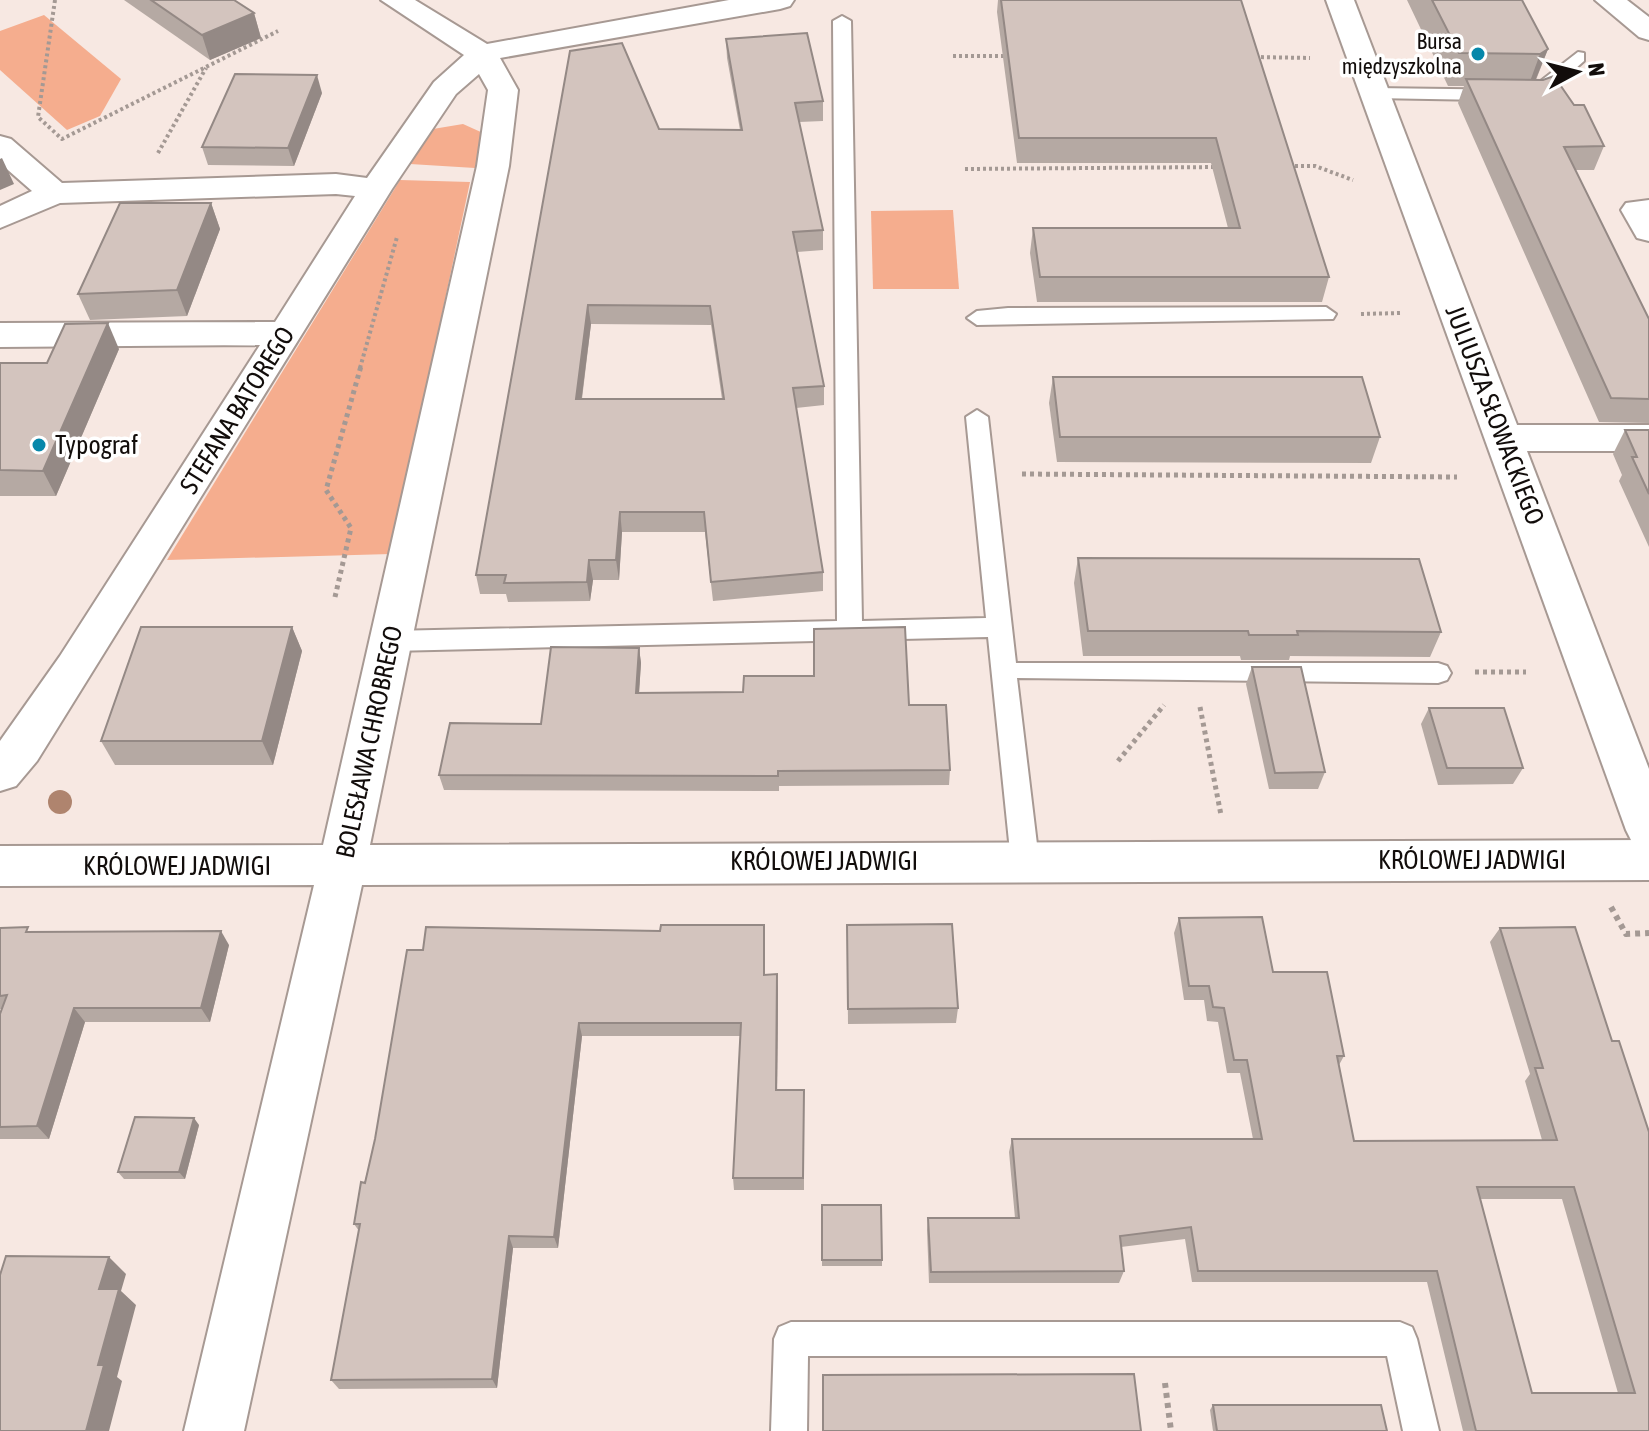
<svg xmlns="http://www.w3.org/2000/svg" width="1649" height="1431" viewBox="0 0 1649 1431" font-family="'Asap Condensed',sans-serif">
<style>
.green{fill:#f5ad8e}
.lines{fill:none;stroke-linecap:round;stroke-linejoin:round}
.lane-casing{stroke:#a79993;stroke-width:4}
.street-casing{stroke:#a79993;stroke-width:4}
.secondary-casing{stroke:#a79993;stroke-width:4}
.path-far2{stroke:#a49994;stroke-width:4;stroke-dasharray:3 3;stroke-linecap:butt}
.path-far1{stroke:#a49994;stroke-width:5;stroke-dasharray:4 4;stroke-linecap:butt}
.path{stroke:#a49994;stroke-width:6;stroke-dasharray:5 5;stroke-linecap:butt}
.lane{fill:#fff;fill-rule:evenodd}
.street{fill:#fff;fill-rule:evenodd}
.secondary{fill:#fff;fill-rule:evenodd}
.tree{fill:#af846e}
.wall{fill:#b5a9a3;fill-rule:evenodd}
.shaded-wall{fill:#948985}
.building{fill:#d3c4be;stroke:#948985;stroke-width:2;fill-rule:evenodd}
.poi-dot{fill:#0687aa;stroke:#fff;stroke-width:3}
.labels{text-anchor:middle;dominant-baseline:central;stroke-width:7;stroke-linejoin:round;paint-order:stroke}
.far-poi-label{font-size:22px;fill:#120d0b;stroke:#fff;text-anchor:end}
.street-label{font-size:26px;fill:#120d0b;stroke:#fff}
.poi-label{font-size:26px;fill:#120d0b;stroke:#fff;text-anchor:start}
</style>
<rect width="100%" height="100%" fill="#f7e8e2"/>
<g class="green">
<polygon points="44,15 121,79 100,116 67,130 0,70 0,31"/>
<polygon points="463,124 483,133 475,168 410,164 433,129"/>
<polygon points="400,180 470,182 391,554 167,560"/>
<polygon points="953,210 959,289 873,289 871,211"/>
</g>
<g class="lines">
<defs>
<g id="lane">
<polygon points="842,16 851,21 862,621 986,618 966,417 977,410 988,417 1016,663 1438,663 1447,666 1451,673 1447,680 1438,683 1017,678 1039,861 1035,869 1025,873 1015,869 1011,861 988,637 391,651 382,648 378,641 382,634 391,631 837,621 833,21"/>
<polygon points="1578,52 1584,53 1584,61 1540,100 1534,101 1373,98 1364,93 1373,88 1529,90"/>
<polygon points="1326,307 1336,314 1333,319 977,325 967,318 977,311 1008,308"/>
<polygon points="791,1322 1400,1322 1412,1327 1417,1339 1439,1431 1403,1431 1387,1356 808,1356 807,1431 771,1431 774,1339 779,1327"/>
</g>
<g id="street">
<polygon points="381,0 415,0 487,44 729,0 794,0 790,6 780,9 500,58 518,90 509,166 370,845 1649,840 1649,880 362,885 244,1431 184,1431 314,885 0,886 0,846 323,845 477,166 488,90 479,74 456,94 392,189 37,761 16,786 0,791 0,741 60,656 260,345 0,347 0,323 275,322 355,196 336,194 60,203 0,228 0,206 32,191 0,163 0,136 11,139 62,183 336,174 367,178 434,82 464,55"/>
<polygon points="1595,0 1627,0 1649,17 1649,40 1639,37"/>
<polygon points="1649,200 1649,241 1637,238 1621,210 1626,203"/>
<polygon points="1504,425 1649,425 1649,451 1504,451 1491,447 1485,438 1491,429"/>
</g>
<polygon id="secondary" points="1326,0 1354,0 1649,769 1649,849 1633,844 1626,830"/>
</defs>
<use href="#lane" class="lane-casing"/>
<use href="#street" class="street-casing"/>
<use href="#secondary" class="secondary-casing"/>
<g class="path-far2">
<polyline points="55,0 38,117 62,139 278,31"/>
<polyline points="953,56 1009,56"/>
<polyline points="1255,57 1310,58"/>
<polyline points="158,153 206,68"/>
<polyline points="1289,166 1315,166 1353,180"/>
<polyline points="965,169 1219,167"/>
<polyline points="1361,314 1400,313"/>
<polyline points="360,368 397,237"/>
</g>
<g class="path-far1">
<polyline points="1022,474 1457,477"/>
<polyline points="335,597 351,528 326,490 361,366"/>
<polyline points="1475,672 1526,672"/>
<polyline points="1200,707 1221,815"/>
<polyline points="1118,761 1164,705"/>
</g>
<g class="path">
<polyline points="1611,907 1626,934 1649,933"/>
<polyline points="1165,1383 1171,1431"/>
</g>
<use href="#lane" class="lane"/>
<use href="#street" class="street"/>
<use href="#secondary" class="secondary"/>
</g>
<circle class="tree" cx="60" cy="802" r="12"/>
<g class="wall">
<polygon points="124,0 234,0 254,13 261,38 210,60"/>
<polygon points="998,0 1241,0 1329,277 1322,302 1037,302 1030,253 1033,228 1228,228 1211,163 1017,163 997,12"/>
<polygon points="1407,0 1522,0 1548,49 1536,80 1604,146 1594,170 1575,170 1649,319 1649,423 1599,422 1458,103 1464,86 1448,86"/>
<path d="M726 39 823 101V121L799 122 823 230V250L797 252 824 386V405L796 408 823 572V591L713 601 705 532H622L619 580H593L590 601 508 602 506 594H480L476 575 659 129 740 130 727 58ZM591 324 711 325 722 399H582Z"/>
<polygon points="322,93 294,166 208,165 202,147"/>
<polygon points="211,203 220,229 187,316 90,320 78,294"/>
<polygon points="119,349 56,496 0,496 0,363 47,363"/>
<polygon points="1053,377 1380,437 1371,463 1057,462 1049,403"/>
<polygon points="1625,430 1649,430 1649,547 1619,481 1622,475 1613,454"/>
<polygon points="1078,558 1441,632 1430,657 1290,656 1289,660 1241,660 1240,656 1083,656 1074,583"/>
<polygon points="292,627 302,651 273,765 115,765 101,741"/>
<polygon points="639,648 641,663 639,693 909,705 950,770 949,785 779,786 779,791 444,790 439,775 541,724"/>
<polygon points="1252,667 1325,772 1318,789 1269,789 1246,684"/>
<polygon points="1429,708 1523,768 1513,784 1438,785 1421,724"/>
<path d="M1179 918 1273 972 1344 1056 1339 1065 1354 1141 1542 1140 1525 1081 1530 1074 1490 942 1500 928 1575 927 1649 1431H1463L1427 1282H1192L1185 1239 1121 1247 1124 1271 1119 1283H929L927 1230 928 1218H1015L1009 1152 1012 1139H1253L1240 1073H1227L1218 1022 1207 1021 1204 1000H1184L1174 933ZM1480 1199H1562L1618 1393H1532Z"/>
<polygon points="764,925 765,975 778,988 777,1090 804,1090 804,1190 734,1190 733,1178 740,1036 582,1036 558,1248 513,1248 497,1388 339,1389 331,1380 359,1231 354,1224 423,950 660,931"/>
<polygon points="847,925 958,1008 956,1023 848,1024"/>
<polygon points="0,928 31,932 229,945 210,1022 85,1022 49,1139 0,1139 0,1014 2,1009 0,1009"/>
<polygon points="199,1125 185,1179 124,1179 118,1172"/>
<polygon points="822,1205 882,1260 882,1266 822,1266"/>
<polygon points="1213,1405 1387,1431 1213,1431 1210,1410"/>
</g>
<g class="shaded-wall">
<polygon points="254,13 261,38 210,60 202,35"/>
<polygon points="1548,49 1535,81 1528,87 1540,54"/>
<polygon points="317,75 322,93 294,166 288,148"/>
<polygon points="2,158 14,184 0,190 0,159"/>
<polygon points="211,203 220,229 187,316 177,290"/>
<polygon points="588,305 591,324 579,419 576,399"/>
<polygon points="108,323 119,349 56,496 43,471"/>
<polygon points="620,512 622,532 619,580 616,560"/>
<polygon points="589,560 593,580 590,601 587,582"/>
<polygon points="292,627 302,651 273,765 262,741"/>
<polygon points="639,648 641,663 638,708 636,693"/>
<polygon points="221,931 229,945 210,1022 201,1008"/>
<polygon points="777,974 778,988 777,1102 776,1090"/>
<polygon points="74,1008 85,1022 49,1139 37,1126"/>
<polygon points="579,1023 582,1036 558,1248 554,1237"/>
<polygon points="194,1118 199,1125 185,1179 179,1172"/>
<polygon points="509,1236 513,1248 497,1388 492,1379"/>
<polygon points="109,1257 126,1274 121,1291 136,1305 117,1377 122,1381 109,1431 86,1431 98,1365 99,1289"/>
</g>
<g class="building">
<polygon points="151,0 234,0 254,13 202,35"/>
<polygon points="1001,0 1241,0 1329,277 1040,277 1033,228 1240,228 1216,138 1019,138"/>
<polygon points="1432,0 1522,0 1548,49 1540,54 1459,53"/>
<path d="M807 33 823 101 795 103 823 230 793 232 824 386 793 388 823 572 711 582 704 512H620L616 560H589L587 582 504 583 506 575H476L570 51 622 43 659 129 742 130 726 39ZM588 305 710 306 724 399H576Z"/>
<polygon points="235,74 317,75 288,148 202,147"/>
<polygon points="1554,76 1574,105 1584,105 1604,146 1564,147 1649,319 1649,399 1611,398 1466,79 1543,80"/>
<polygon points="120,203 211,203 177,290 78,294"/>
<polygon points="108,323 43,471 0,470 0,363 47,363 65,324"/>
<polygon points="1053,377 1362,377 1380,437 1060,437"/>
<polygon points="1625,430 1649,430 1649,494 1632,457 1637,457"/>
<polygon points="1078,558 1419,559 1441,632 1297,631 1298,635 1249,635 1248,631 1088,631"/>
<polygon points="141,627 292,627 262,741 101,741"/>
<polygon points="905,627 909,705 946,705 950,770 778,771 778,776 439,775 450,723 541,724 551,647 639,648 636,693 743,692 744,676 814,676 814,629"/>
<polygon points="1252,667 1301,667 1325,772 1275,773"/>
<polygon points="1429,708 1504,708 1523,768 1447,768"/>
<path d="M1262 917 1273 972H1327L1344 1056H1337L1354 1141 1557 1140 1535 1068H1543L1500 928 1575 927 1612 1041H1619L1649 1132V1431H1476L1437 1271H1198L1191 1227 1120 1236 1124 1271 931 1272 928 1218H1019L1012 1139H1262L1247 1060H1234L1224 1008 1213 1007 1209 986H1189L1179 918ZM1477 1187H1574L1635 1393H1532Z"/>
<polygon points="952,924 958,1008 848,1009 847,925"/>
<polygon points="661,925 764,925 764,975 777,974 776,1090 804,1090 803,1178 733,1178 741,1023 579,1023 554,1237 509,1236 492,1379 331,1380 360,1224 354,1224 361,1182 365,1183 375,1139 407,950 423,950 426,927 660,931"/>
<polygon points="28,927 26,932 221,931 201,1008 74,1008 37,1126 0,1127 0,1014 7,995 0,996 0,928"/>
<polygon points="135,1117 194,1118 179,1172 118,1172"/>
<polygon points="822,1205 881,1205 882,1260 822,1260"/>
<polygon points="6,1256 109,1257 99,1289 119,1289 98,1365 104,1365 86,1431 0,1431 0,1275"/>
<polygon points="1134,1374 1141,1431 823,1431 823,1375"/>
<polygon points="1213,1405 1381,1405 1387,1431 1217,1431"/>
</g>
<g class="poi-dot">
<circle cx="1478" cy="54" r="8"/>
<circle cx="39" cy="445" r="8"/>
</g>
<g class="labels">
<g class="far-poi-label">
<text x="1462" y="41">Bursa<tspan x="1462" dy="25">międzyszkolna</tspan></text>
</g>
<g class="street-label">
<text transform="translate(237 410) rotate(-58)">STEFANA BATOREGO</text>
<text transform="translate(1495 415) rotate(69)">JULIUSZA SŁOWACKIEGO</text>
<text transform="translate(369 742) rotate(-78)">BOLESŁAWA CHROBREGO</text>
<text x="1472" y="860">KRÓLOWEJ JADWIGI</text>
<text x="824" y="861">KRÓLOWEJ JADWIGI</text>
<text x="177" y="866">KRÓLOWEJ JADWIGI</text>
</g>
<g class="poi-label">
<text x="55" y="445">Typograf</text>
</g>
</g>
<g transform="translate(1577 72) rotate(83)" stroke="#ffffff" stroke-width="6" paint-order="stroke">
<path d="M0-6L14 30L0 20L-14 30Z" fill="#120d0b"/>
<text y="-12" font-size="22" font-weight="bold" text-anchor="middle" fill="#120d0b">N</text>
</g>
</svg>
